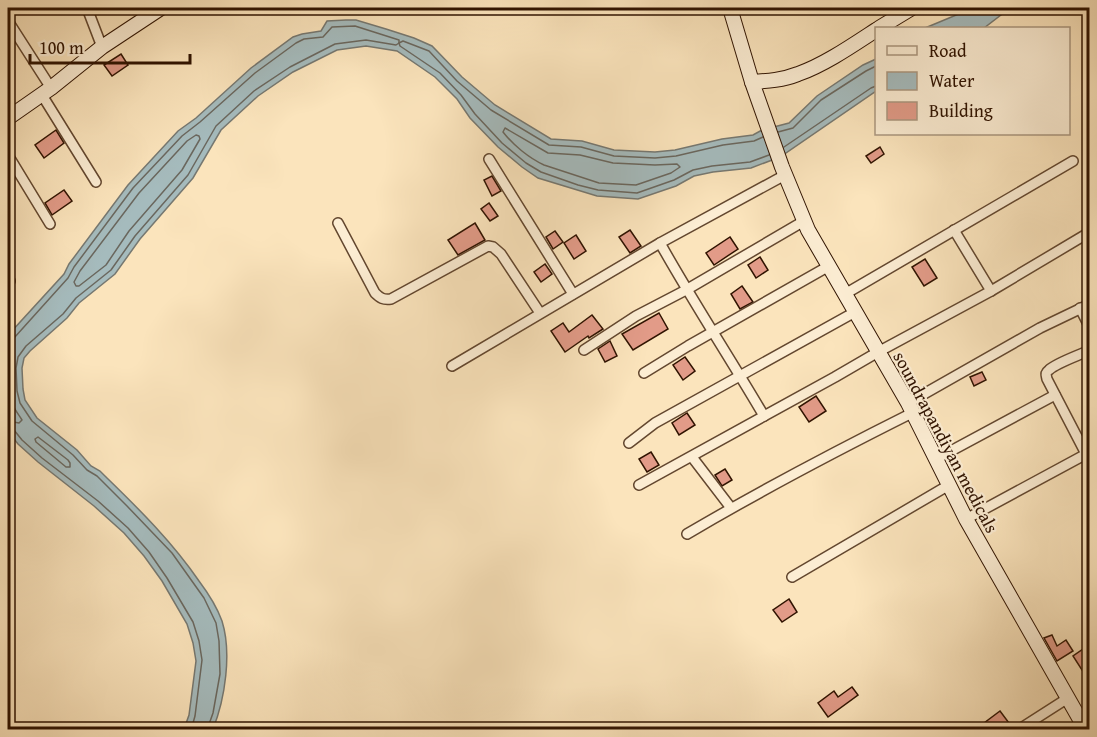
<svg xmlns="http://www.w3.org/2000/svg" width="1097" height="737" viewBox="0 0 1097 737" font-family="'Gentium Book Plus',serif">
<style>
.water{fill:#a5bbbd;stroke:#767871;stroke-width:1.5}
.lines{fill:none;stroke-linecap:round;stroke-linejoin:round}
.shore{stroke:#6a675e;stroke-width:1.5}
.building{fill:#e29b88;stroke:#301300;stroke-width:1.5}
.street-casing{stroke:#63472f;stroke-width:12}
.secondary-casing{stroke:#301300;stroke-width:16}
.street{stroke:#fcedd3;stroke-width:9}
.secondary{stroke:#fcedd3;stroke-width:14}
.labels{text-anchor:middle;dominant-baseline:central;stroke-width:4.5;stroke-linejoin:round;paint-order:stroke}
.street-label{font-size:18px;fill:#301300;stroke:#fcedd3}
</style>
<rect width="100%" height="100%" fill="#fbe4bc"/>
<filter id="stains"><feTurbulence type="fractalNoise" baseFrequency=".00333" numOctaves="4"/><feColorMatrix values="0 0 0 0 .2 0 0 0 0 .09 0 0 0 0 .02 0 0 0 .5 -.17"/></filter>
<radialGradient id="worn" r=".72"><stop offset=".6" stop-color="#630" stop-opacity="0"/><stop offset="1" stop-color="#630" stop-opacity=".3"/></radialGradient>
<g class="water">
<polygon points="973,8 1010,8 984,28 925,28"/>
<path d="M346 20H356L386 29 414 38 432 46 462 77 495 105 551 139 582 141 614 150 655 152 675 150 722 139 753 135 762 130 789 123 817 96 863 65 876 59V91L780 157 751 168 713 172 694 176 676 186 638 199 597 196 538 178 522 167 498 147 470 118 457 99 435 77 397 51 366 46 337 50 293 72 258 96 221 130 193 178 140 239 115 274 79 303 67 318 30 351 24 358 22 368 23 389 25 400 37 418 77 450 91 466 100 471 107 478C140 510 173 543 199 581 208 593 217 607 222 621 232 653 225 699 213 729H184L189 715 196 661 193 643 187 624 162 581 144 556 124 533 94 506 38 462 18 444 8 431V338L11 332 64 274 69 264 128 185 178 131 196 118 251 68 293 37 302 34 321 31 327 21Z"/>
</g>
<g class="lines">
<g class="shore">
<path d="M505 128 548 153 580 155 613 163 655 165 677 164 680 167 671 173 636 185 599 183 544 165C529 158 513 145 503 132Z"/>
<polyline points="778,132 793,128 821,100 866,71 876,66"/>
<polygon points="196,135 199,136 200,139 182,170 129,231 106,265 79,286 76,286 74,282 80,271 139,193 187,141"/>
<polyline points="763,137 754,141 723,145 676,156 655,158 614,156 581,147 549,145 491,110 457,81 429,51 403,41 399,43 400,46 440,73 461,95 475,114 502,143 526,163 541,172 578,185 598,190 637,193 674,180 693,170 712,166 750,162 769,155"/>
<polyline points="784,147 871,88 876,86"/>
<polyline points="8,340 14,338 68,278 74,267 133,188 182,136 200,122 255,73 296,43 304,39 323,37 332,27 355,26 399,40 399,43 396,45 366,40 335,44 290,67 254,91 216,126 188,175 135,236 111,270 76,298 63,314 26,346 18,357 16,368 17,391 20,403 32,421 73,455 87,470 97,476 127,506 172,553 204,598 216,623 219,641 220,674 213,713 207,730"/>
<path d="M8 347 11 348 13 350C7 366 7 387 12 403 14 409 19 415 22 420L19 423 8 421"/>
<polyline points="8,428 14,430 22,440 42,458 98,501 128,528 149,552 167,578 193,622 199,641 202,660 195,716 191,730"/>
<polygon points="38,437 68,460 70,463 70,467 66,467 36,442 35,439"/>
</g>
</g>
<g class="building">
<polygon points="121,54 128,65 112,76 104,65"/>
<polygon points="56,130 64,143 44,158 35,145"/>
<polygon points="880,147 884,154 871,163 866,156"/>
<polygon points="492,176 501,191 492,196 484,180"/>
<polygon points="64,190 72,201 52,215 45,203"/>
<polygon points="489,203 498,216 490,221 481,209"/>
<polygon points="475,223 485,240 458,255 448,240"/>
<polygon points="630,230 641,246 630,253 619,237"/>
<polygon points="555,231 563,242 553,249 546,237"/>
<polygon points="576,235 586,251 574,259 564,243"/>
<polygon points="730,237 738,249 714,265 706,253"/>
<polygon points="760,257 768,270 756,278 748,265"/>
<polygon points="925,259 937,278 924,286 912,267"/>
<polygon points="545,264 552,274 541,282 534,272"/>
<polygon points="742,286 753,302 740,309 731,294"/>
<polygon points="659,313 668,329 633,350 622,334"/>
<polygon points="592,315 603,329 589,338 588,336 565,352 551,331 563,323 569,332"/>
<polygon points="610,341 617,356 605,362 598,349"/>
<polygon points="685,357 695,371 683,380 673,365"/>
<polygon points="982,372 986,380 974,386 970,377"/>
<polygon points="816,396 826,411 809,422 799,407"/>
<polygon points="687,413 695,425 679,435 672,423"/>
<polygon points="651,452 659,465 647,472 639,459"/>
<polygon points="725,469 732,480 722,486 715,475"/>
<polygon points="789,599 797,612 782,622 773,610"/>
<polygon points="1052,635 1057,646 1066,640 1073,651 1057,661 1044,638"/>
<polygon points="1089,645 1089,681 1073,656"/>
<polygon points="852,687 858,695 828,717 818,703 834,691 838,697"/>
<polygon points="1000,711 1012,727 1011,729 996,729 994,726 988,729 976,729"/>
</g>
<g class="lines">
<defs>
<g id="street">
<polyline points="87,8 102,47"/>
<polyline points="8,21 51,88"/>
<polyline points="42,95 96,182"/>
<polyline points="8,155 50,224"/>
<polyline points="489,159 573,294"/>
<path d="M338 223 375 293C380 298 383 300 391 299L488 246 493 247 501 254 540 313"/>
<polyline points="954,230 991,291"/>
<path d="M660 243C693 302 730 358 764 416"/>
<polyline points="8,277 10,281"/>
<polyline points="845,294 1073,161"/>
<polyline points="1080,308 1090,328"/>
<polyline points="584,350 636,316 686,290 804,221"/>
<polyline points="452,366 660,243 785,175"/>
<polyline points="644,373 688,346 829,266"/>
<polyline points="908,403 1040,328 1090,304"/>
<polyline points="629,443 655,423 855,312"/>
<path d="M1086 454 1047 379C1046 374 1045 373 1049 370 1056 363 1080 355 1090 350"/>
<polyline points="692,457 731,508"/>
<polyline points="936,459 1055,395"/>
<polyline points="639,485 835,377 878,352 991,291 1090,232"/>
<polyline points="966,519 1090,452"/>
<path d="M687 534C760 491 836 451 912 413"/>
<polyline points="792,577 949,485"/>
<polyline points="1018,730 1068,698"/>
</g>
<g id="secondary">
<polyline points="730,8 752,82 782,167 808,230 908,403 966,519 1086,730"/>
<polyline points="879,28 912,8"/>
<path d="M752 82C768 81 783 80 798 74 824 65 853 45 876 30"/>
<polyline points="8,118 51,88 102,47 161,8"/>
</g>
</defs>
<use href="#street" class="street-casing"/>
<use href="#secondary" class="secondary-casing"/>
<use href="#street" class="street"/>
<use href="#secondary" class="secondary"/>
</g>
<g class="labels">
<g class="street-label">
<text transform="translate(946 442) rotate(62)">soundrapandiyan medicals</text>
</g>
</g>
<rect width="1097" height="737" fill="none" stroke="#fbe4bc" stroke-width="30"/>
<rect x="9" y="9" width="1079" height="719" fill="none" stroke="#301300" stroke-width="3"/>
<rect x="15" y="15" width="1067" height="707" fill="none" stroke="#301300" stroke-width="1.5"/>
<rect x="875" y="27" width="195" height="108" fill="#fcedd3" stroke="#aa967f" stroke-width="1.5"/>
<rect x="887" y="46" width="30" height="9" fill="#fcedd3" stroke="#aa967f" stroke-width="1.5"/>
<text x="929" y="57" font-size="18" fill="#301300">Road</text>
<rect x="887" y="72" width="30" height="18" fill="#a5bbbd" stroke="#aa967f" stroke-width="1.5"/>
<text x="929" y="87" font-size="18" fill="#301300">Water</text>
<rect x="887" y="102" width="30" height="18" fill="#e29b88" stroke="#aa967f" stroke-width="1.5"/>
<text x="929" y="117" font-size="18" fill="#301300">Building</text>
<path d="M30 54v9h160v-9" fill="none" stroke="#301300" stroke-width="3"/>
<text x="39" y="54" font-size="18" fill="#301300" stroke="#fcedd3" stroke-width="4.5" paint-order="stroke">100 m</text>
<rect width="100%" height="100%" filter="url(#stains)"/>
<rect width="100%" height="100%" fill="url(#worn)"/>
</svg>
